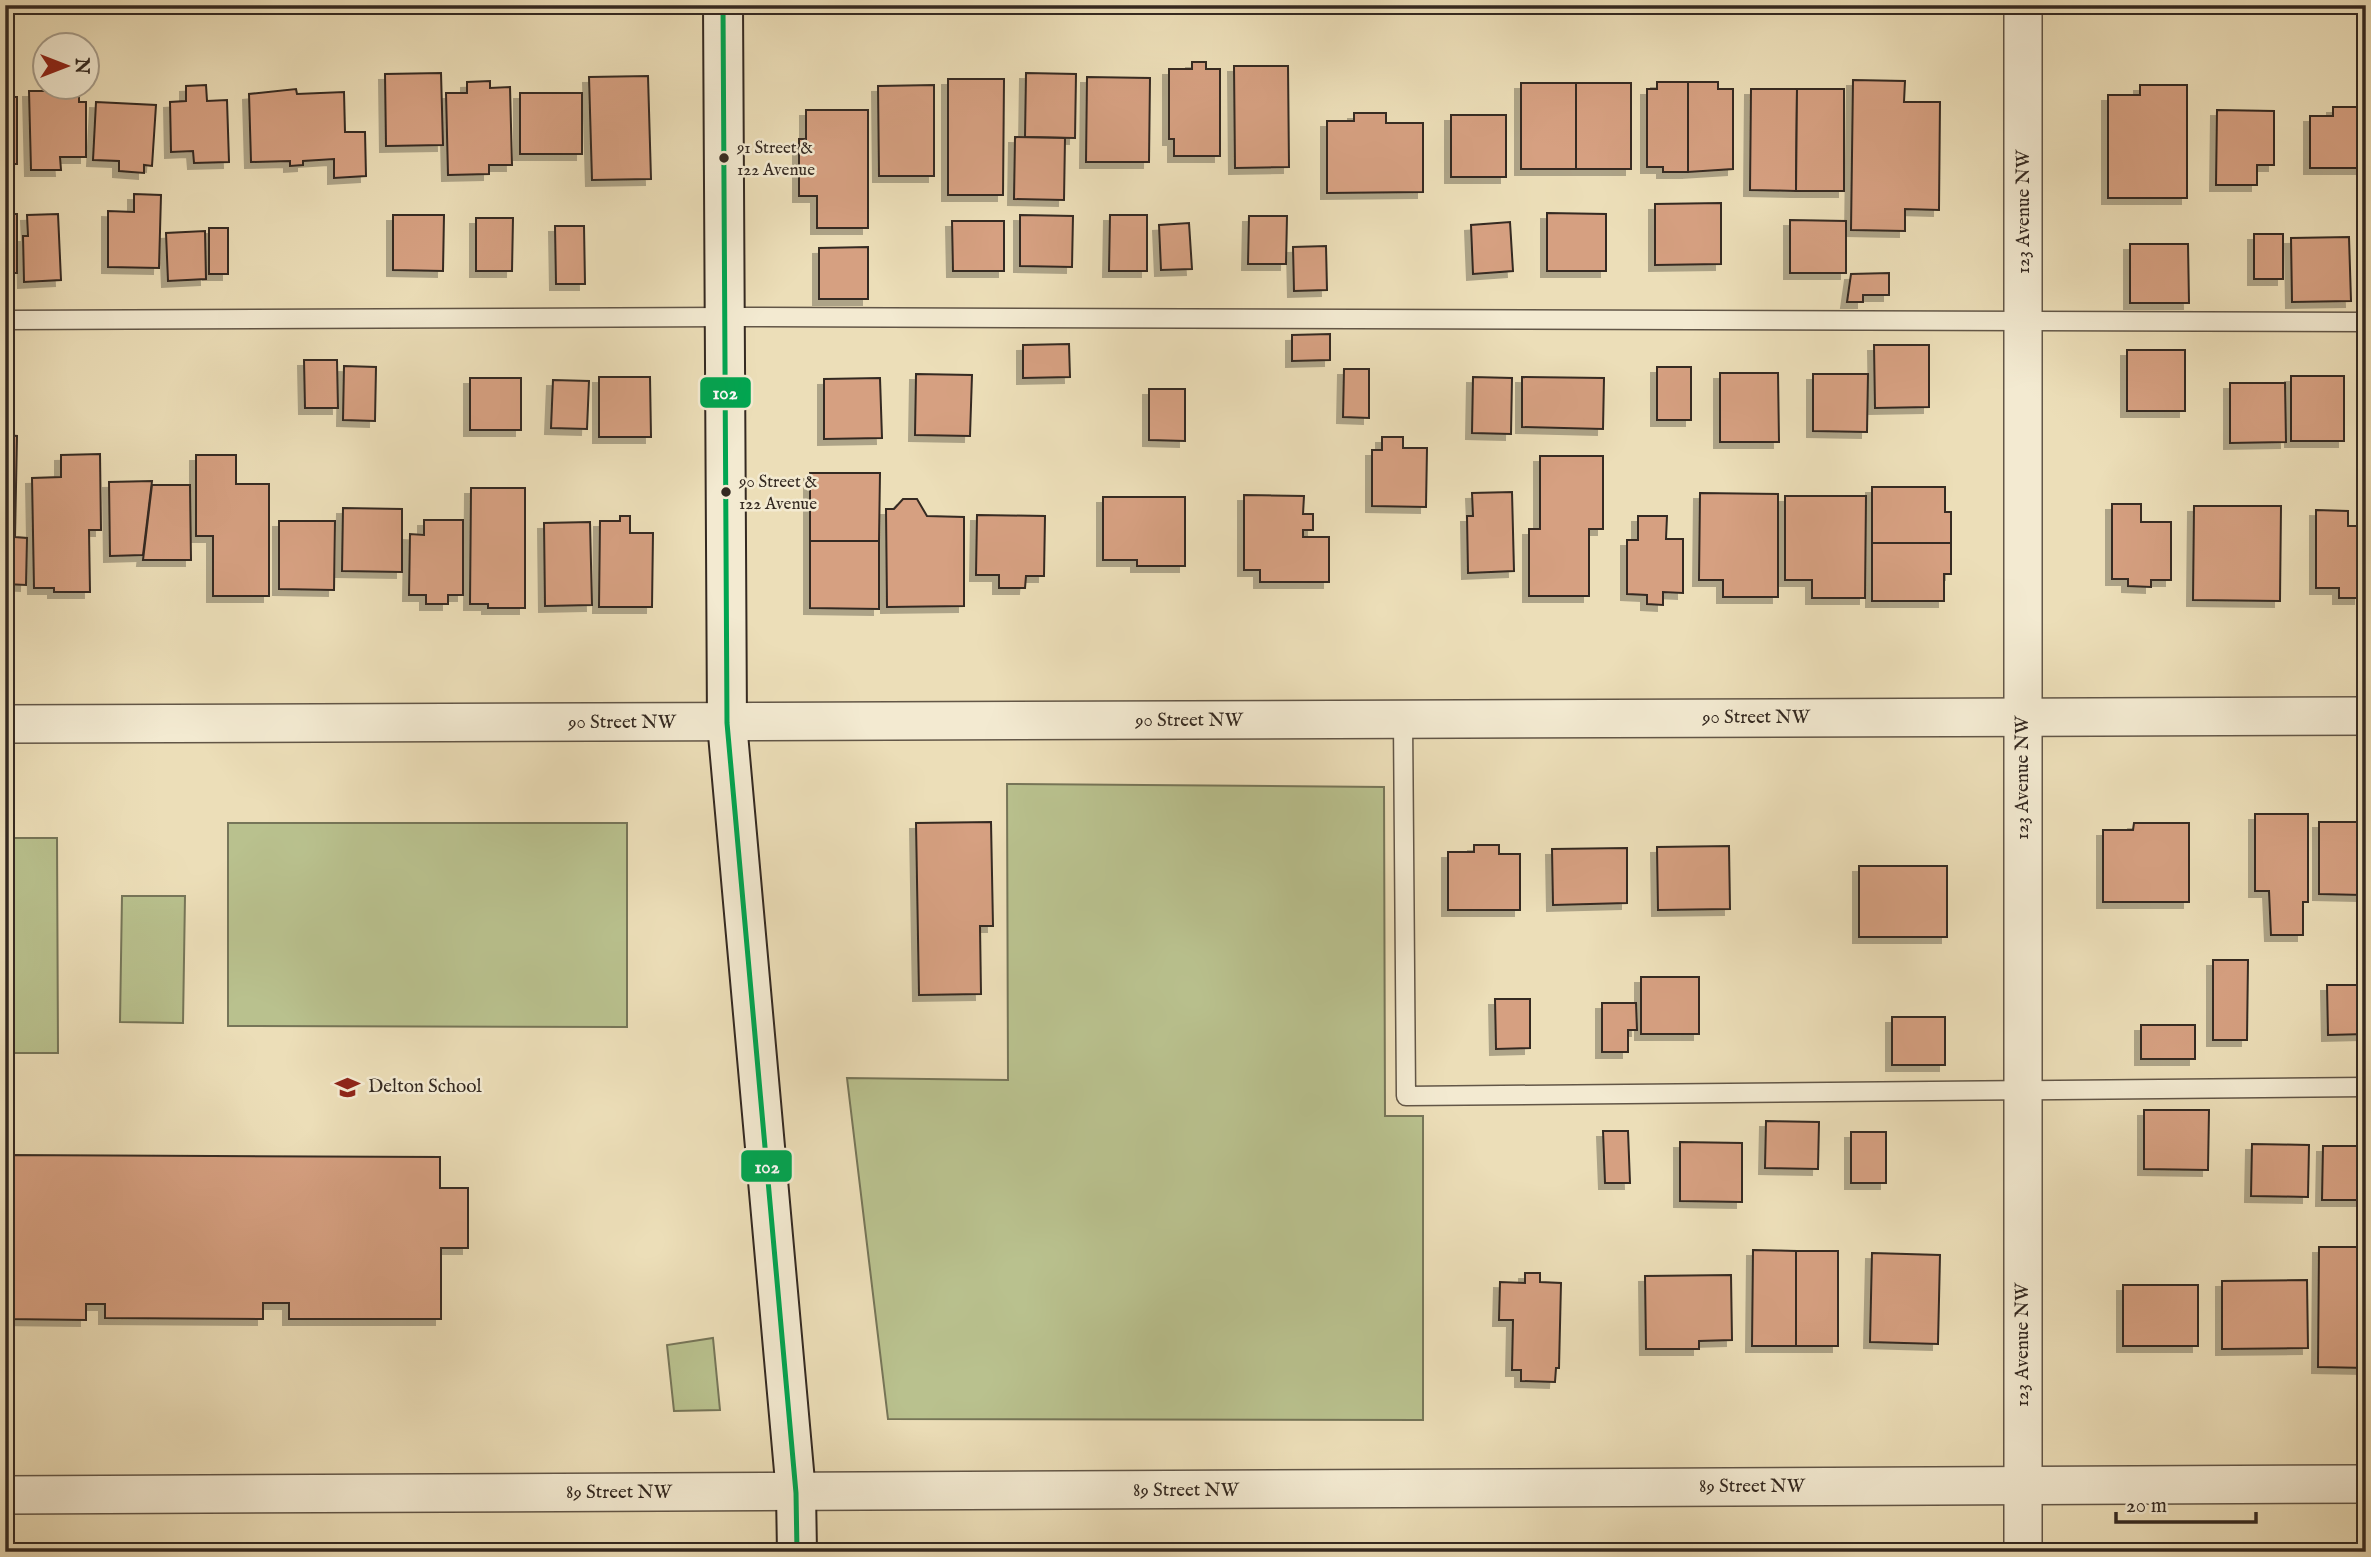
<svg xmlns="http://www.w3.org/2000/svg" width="2371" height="1557" viewBox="0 0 2371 1557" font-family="'IM FELL English',serif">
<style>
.green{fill:#b9c18e;stroke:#767558;stroke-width:2}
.building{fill:#d6a081;stroke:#342921;stroke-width:2;filter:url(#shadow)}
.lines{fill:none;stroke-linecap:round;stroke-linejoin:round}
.lane-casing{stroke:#625647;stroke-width:21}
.street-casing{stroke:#625647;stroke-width:40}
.secondary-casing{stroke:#342921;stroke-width:42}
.lane{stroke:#f3ead1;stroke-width:18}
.street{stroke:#f3ead1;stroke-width:37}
.secondary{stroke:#f3ead1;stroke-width:38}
.bus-1-casing{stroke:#f3ead1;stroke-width:10}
.bus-1{stroke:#00a651;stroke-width:5}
.bus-dot{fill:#342921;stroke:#f3ead1;stroke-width:2.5}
.labels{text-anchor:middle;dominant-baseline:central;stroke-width:5;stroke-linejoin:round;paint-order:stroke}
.bus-label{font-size:17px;fill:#342921;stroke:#f3ead1;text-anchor:start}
.street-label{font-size:19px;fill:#342921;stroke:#f3ead1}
.poi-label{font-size:19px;fill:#342921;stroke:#f3ead1;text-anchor:start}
.line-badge{stroke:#f3ead1;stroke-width:2.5}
.badge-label{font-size:19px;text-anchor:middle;font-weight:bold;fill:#fff}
</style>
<defs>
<filter id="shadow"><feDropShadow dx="-6" dy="6" stdDeviation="0" flood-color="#0004"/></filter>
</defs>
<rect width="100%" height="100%" fill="#ecdeb8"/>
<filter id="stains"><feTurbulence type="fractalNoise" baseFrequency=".00286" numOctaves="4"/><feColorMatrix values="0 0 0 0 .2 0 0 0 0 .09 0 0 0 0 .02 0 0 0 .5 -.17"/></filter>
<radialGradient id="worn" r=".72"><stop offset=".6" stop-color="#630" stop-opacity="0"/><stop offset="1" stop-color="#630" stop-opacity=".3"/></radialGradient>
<g class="green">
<polygon points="1007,784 1384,787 1385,1116 1423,1116 1423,1420 888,1419 847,1078 1008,1080"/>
<polygon points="228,823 627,823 627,1027 228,1026"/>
<polygon points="5,838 57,838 58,1053 5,1053"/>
<polygon points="122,896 185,896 183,1023 120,1022"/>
<polygon points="713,1338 720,1410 674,1411 667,1345"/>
</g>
<g class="building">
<polygon points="1192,62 1206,62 1206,69 1220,69 1220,156 1174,156 1174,139 1169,139 1169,69 1192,69"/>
<polygon points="1234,66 1288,66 1289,167 1235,168"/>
<polygon points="441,73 443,145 386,146 385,74"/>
<polygon points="1026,73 1076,74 1075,138 1025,137"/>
<polygon points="648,76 651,179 592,180 589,77"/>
<polygon points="1087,77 1150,78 1149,162 1086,162"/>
<polygon points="948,79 1004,79 1003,195 948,195"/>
<polygon points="1853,80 1905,81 1904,102 1940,102 1939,210 1905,209 1905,231 1851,230"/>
<polygon points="490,81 490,88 510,87 512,165 489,165 489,174 448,175 446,93 467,93 467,82"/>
<polygon points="1657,82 1688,82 1688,172 1663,172 1663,167 1647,167 1647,89 1657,89"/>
<polygon points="1688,82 1718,82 1718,89 1733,89 1733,169 1688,172"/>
<rect x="1521" y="83" width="55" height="86"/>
<rect x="1576" y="83" width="55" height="86"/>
<polygon points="206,85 207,101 227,100 229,162 194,163 193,151 171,152 170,102 186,101 186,86"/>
<polygon points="934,85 934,176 879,176 878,86"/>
<polygon points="2140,85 2187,85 2187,198 2108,198 2108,95 2140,95"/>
<polygon points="296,89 297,94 344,92 345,132 365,132 366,176 334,178 334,159 303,161 303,165 290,166 290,161 251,162 249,94"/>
<polygon points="1751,89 1797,89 1796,191 1750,190"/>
<polygon points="1797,89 1844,89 1844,191 1796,191"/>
<polygon points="29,91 79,91 79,102 86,102 86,157 60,157 61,170 31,170"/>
<rect x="520" y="93" width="62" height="61"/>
<rect x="5" y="97" width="12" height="67"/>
<polygon points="96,102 156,105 152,166 144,165 144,173 119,171 119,161 93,160"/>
<polygon points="2333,107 2366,107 2366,168 2310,168 2310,116 2333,116"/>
<polygon points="806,110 868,110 868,228 817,228 817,196 799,196 799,139 806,139"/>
<polygon points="2217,110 2274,111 2274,165 2257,165 2257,185 2216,185"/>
<polygon points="1354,113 1386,113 1386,123 1423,123 1423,192 1327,193 1327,121 1354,121"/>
<rect x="1451" y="115" width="55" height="62"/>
<polygon points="1015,137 1065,138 1064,200 1014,199"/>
<polygon points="134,194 161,195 159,268 108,267 108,211 134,212"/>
<polygon points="1721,203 1721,264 1655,265 1655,204"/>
<polygon points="1547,213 1606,214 1606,271 1547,271"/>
<rect x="5" y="214" width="12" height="59"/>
<polygon points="58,214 61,280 24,282 23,236 28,236 27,215"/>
<polygon points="393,215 444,215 443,271 393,270"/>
<polygon points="1020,215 1073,216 1072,267 1020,266"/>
<polygon points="1110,215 1147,215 1147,271 1109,271"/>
<polygon points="1249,216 1287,216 1286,264 1248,264"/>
<polygon points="476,218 513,218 512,271 476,271"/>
<polygon points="1790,220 1846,221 1846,273 1790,273"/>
<polygon points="952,221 1004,221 1004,271 953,271"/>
<polygon points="1510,222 1513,271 1473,274 1471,225"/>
<polygon points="1189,223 1192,269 1161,270 1159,225"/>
<polygon points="555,226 584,226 585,284 556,284"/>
<rect x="209" y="228" width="19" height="46"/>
<polygon points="205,231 206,279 168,281 166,233"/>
<rect x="2254" y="234" width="29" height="45"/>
<polygon points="2349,237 2351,301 2292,302 2291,238"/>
<polygon points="2130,244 2188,244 2189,303 2130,303"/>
<polygon points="1326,246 1327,290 1294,291 1293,247"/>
<polygon points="868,247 868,299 819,299 819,248"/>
<polygon points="1889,273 1889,295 1863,295 1863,302 1847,302 1851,274"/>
<polygon points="1330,334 1330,360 1292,361 1292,335"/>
<polygon points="1069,344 1070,377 1023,378 1023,345"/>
<polygon points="1874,345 1929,345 1929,407 1875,408"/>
<rect x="2127" y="350" width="58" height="61"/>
<polygon points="304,360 337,360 338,408 305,408"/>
<polygon points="344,366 376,367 375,421 343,420"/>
<rect x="1657" y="367" width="34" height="53"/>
<polygon points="1344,369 1369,369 1369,418 1343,417"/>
<polygon points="1720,373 1778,373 1779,442 1720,442"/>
<polygon points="916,374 972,375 970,436 915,435"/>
<polygon points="1813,374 1868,374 1867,432 1813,431"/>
<rect x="2291" y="376" width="53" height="65"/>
<polygon points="599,377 650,377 651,437 599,437"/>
<polygon points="1473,377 1512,378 1511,434 1472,433"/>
<polygon points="1522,377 1604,378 1603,429 1522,427"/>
<rect x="470" y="378" width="51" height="52"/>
<polygon points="880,378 882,438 824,439 824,379"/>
<polygon points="553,380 589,381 587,429 551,428"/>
<polygon points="2230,383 2285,383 2286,442 2230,443"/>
<polygon points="1149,389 1185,389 1185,441 1149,440"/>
<polygon points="5,435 17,436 15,537 27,538 26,585 5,584"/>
<polygon points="1382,437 1403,437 1403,448 1427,448 1426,507 1372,506 1372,450 1382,450"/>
<polygon points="100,454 101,530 89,530 90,592 54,592 54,588 34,588 32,478 61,477 61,455"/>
<polygon points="196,455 236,455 236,484 269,484 269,596 213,596 213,536 196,536"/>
<polygon points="1540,456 1603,456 1603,529 1589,529 1589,596 1529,596 1529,529 1540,529"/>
<polygon points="810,473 880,473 879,541 810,541"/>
<polygon points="152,481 143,555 110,556 109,482"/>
<polygon points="152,485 190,485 191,560 143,560"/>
<polygon points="1872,487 1945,487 1945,512 1951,512 1951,543 1872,543"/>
<polygon points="471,488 525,488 525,608 488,608 488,604 470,604"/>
<polygon points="1512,492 1514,571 1468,573 1467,516 1473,516 1472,493"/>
<polygon points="1700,493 1778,494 1778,597 1723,597 1723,580 1699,580"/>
<polygon points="1244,495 1304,496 1303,514 1313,514 1313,530 1303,530 1303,537 1329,537 1329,582 1260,582 1260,570 1244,570"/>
<polygon points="1785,496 1866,496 1865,598 1812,598 1812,580 1785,580"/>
<polygon points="1103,497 1185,497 1185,566 1137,566 1137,560 1103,560"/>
<polygon points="903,499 917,499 927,516 964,517 964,606 887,607 886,509 894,509"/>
<polygon points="2112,504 2141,504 2141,522 2171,522 2171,580 2151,580 2151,587 2128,586 2128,579 2112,579"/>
<polygon points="2194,506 2281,506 2280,601 2193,600"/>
<polygon points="343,508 402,509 402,572 342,571"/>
<polygon points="2316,510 2348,511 2348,526 2366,526 2366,588 2360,588 2360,598 2339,598 2339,588 2316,588"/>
<polygon points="977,515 1045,516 1044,576 1026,576 1025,588 999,588 999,575 976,575"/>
<polygon points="620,516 630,516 630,533 653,533 652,607 599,607 600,521 620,521"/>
<polygon points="1638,516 1667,516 1666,539 1683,539 1683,593 1663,592 1663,605 1647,604 1647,595 1627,594 1627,540 1638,540"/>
<polygon points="424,520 463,520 463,595 448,595 448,604 426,604 426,595 409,595 410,534 424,535"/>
<polygon points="279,521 335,521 334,590 279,589"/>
<polygon points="590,522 592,605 545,606 544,523"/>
<polygon points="810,541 879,541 879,609 810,608"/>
<polygon points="1872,543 1951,543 1951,574 1944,574 1944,601 1872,601"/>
<polygon points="2255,814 2308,814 2308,902 2303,902 2303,935 2271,935 2269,891 2255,891"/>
<polygon points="991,822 993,926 980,926 981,994 919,995 916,823"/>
<polygon points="2319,822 2366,822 2366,885 2362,885 2362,895 2319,894"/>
<polygon points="2134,823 2189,823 2189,902 2103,902 2103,830 2133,830"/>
<polygon points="1474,845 1499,845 1499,854 1520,854 1520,910 1448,910 1448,852 1474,852"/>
<polygon points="1729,846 1730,909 1658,910 1657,847"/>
<polygon points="1627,848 1627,903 1553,905 1552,849"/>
<rect x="1859" y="866" width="88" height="71"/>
<polygon points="2213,960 2248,960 2247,1040 2213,1040"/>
<polygon points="2363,963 2366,963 2366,1034 2328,1035 2327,985 2364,985"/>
<rect x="1641" y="977" width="58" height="57"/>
<polygon points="1495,999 1530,999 1530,1048 1496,1049"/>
<polygon points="1602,1003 1636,1003 1637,1030 1628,1030 1628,1052 1602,1052"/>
<rect x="1892" y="1017" width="53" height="48"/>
<rect x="2141" y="1025" width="54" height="34"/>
<polygon points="2144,1110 2209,1110 2208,1170 2144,1169"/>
<polygon points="1766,1121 1819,1122 1818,1169 1765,1168"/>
<polygon points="1603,1131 1628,1131 1630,1183 1605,1183"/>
<rect x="1851" y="1132" width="35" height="51"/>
<polygon points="1680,1142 1742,1143 1742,1202 1680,1201"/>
<polygon points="2252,1144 2309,1145 2308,1197 2251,1196"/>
<polygon points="2323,1146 2366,1146 2366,1200 2322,1200"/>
<polygon points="5,1155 440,1157 440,1188 468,1188 468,1248 441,1248 441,1319 289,1319 289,1303 263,1303 263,1319 105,1318 105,1304 86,1304 86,1320 5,1319"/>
<polygon points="2319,1247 2366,1247 2366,1368 2318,1367"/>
<polygon points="1753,1250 1796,1251 1796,1346 1752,1346"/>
<rect x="1796" y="1251" width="42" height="95"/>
<polygon points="1872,1253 1940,1255 1938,1344 1870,1342"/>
<polygon points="1525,1273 1540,1273 1540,1282 1561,1283 1559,1368 1556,1368 1555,1382 1521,1381 1521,1370 1512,1370 1513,1320 1499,1320 1500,1282 1525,1283"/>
<polygon points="1731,1275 1732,1340 1699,1341 1699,1349 1646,1349 1645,1276"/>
<polygon points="2307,1280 2308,1348 2222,1349 2222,1281"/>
<rect x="2123" y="1285" width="75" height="61"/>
</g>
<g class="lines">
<defs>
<g id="lane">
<polyline points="5,320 724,317 2366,322"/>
<polyline points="1403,720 1406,1096 2366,1087"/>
</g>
<g id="street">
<polyline points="2023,5 2023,1552"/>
<polyline points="5,724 2366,716"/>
<polyline points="5,1495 2366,1484"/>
</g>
<polyline id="secondary" points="723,5 727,723 796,1493 797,1552"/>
</defs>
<use href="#lane" class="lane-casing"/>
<use href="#street" class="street-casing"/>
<use href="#secondary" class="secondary-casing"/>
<use href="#lane" class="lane"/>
<use href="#street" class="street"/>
<use href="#secondary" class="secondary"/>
<defs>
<polyline id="bus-1" points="723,5 727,723 796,1493 797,1552"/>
</defs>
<use href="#bus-1" class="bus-1-casing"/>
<use href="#bus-1" class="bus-1"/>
</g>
<defs>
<symbol id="school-bare" viewBox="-9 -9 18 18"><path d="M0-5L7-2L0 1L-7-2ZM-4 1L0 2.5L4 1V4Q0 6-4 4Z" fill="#8f2418" stroke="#f3ead1" stroke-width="2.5" paint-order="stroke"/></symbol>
</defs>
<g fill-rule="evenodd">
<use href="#school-bare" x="330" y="1070" width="35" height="35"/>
</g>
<g class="bus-dot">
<circle cx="724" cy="158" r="6"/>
<circle cx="726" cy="492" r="6"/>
</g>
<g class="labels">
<g class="bus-label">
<text x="737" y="148">91 Street &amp;<tspan x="737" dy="22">122 Avenue</tspan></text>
<text x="739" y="482">90 Street &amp;<tspan x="739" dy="22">122 Avenue</tspan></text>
</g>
<g class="street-label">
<text transform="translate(2024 212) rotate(-90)">123 Avenue NW</text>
<text x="1756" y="718">90 Street NW</text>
<text x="1189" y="721">90 Street NW</text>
<text x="622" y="723">90 Street NW</text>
<text transform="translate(2023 778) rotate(-90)">123 Avenue NW</text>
<text transform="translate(2023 1345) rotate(-90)">123 Avenue NW</text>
<text x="1752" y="1487">89 Street NW</text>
<text x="1186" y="1491">89 Street NW</text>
<text x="619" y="1493">89 Street NW</text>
</g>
<g class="poi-label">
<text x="368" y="1087">Delton School</text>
</g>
</g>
<g class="line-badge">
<rect x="699" y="376" width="53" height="33" rx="7" fill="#00a651"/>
<rect x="740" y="1149" width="53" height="34" rx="7" fill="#00a651"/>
</g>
<g class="badge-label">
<text x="725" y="399">102</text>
<text x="767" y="1173">102</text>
</g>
<rect width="2371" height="1557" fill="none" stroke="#ecdeb8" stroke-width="28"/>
<rect x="7" y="7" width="2357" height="1543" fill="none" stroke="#342921" stroke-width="3.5"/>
<rect x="14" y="14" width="2343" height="1529" fill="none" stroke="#342921" stroke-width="2"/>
<g transform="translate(66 66) rotate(90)"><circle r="33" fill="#f3ead1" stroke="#a79d8b" stroke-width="2"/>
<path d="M0-5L12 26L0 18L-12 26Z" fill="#8f2418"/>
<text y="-10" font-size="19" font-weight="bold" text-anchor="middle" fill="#342921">N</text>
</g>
<path d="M2116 1512v10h140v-10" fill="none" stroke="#342921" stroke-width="3.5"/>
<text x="2126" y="1512" font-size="21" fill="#342921" stroke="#f3ead1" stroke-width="5" paint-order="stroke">20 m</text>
<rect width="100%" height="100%" filter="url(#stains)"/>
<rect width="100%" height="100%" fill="url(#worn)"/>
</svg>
